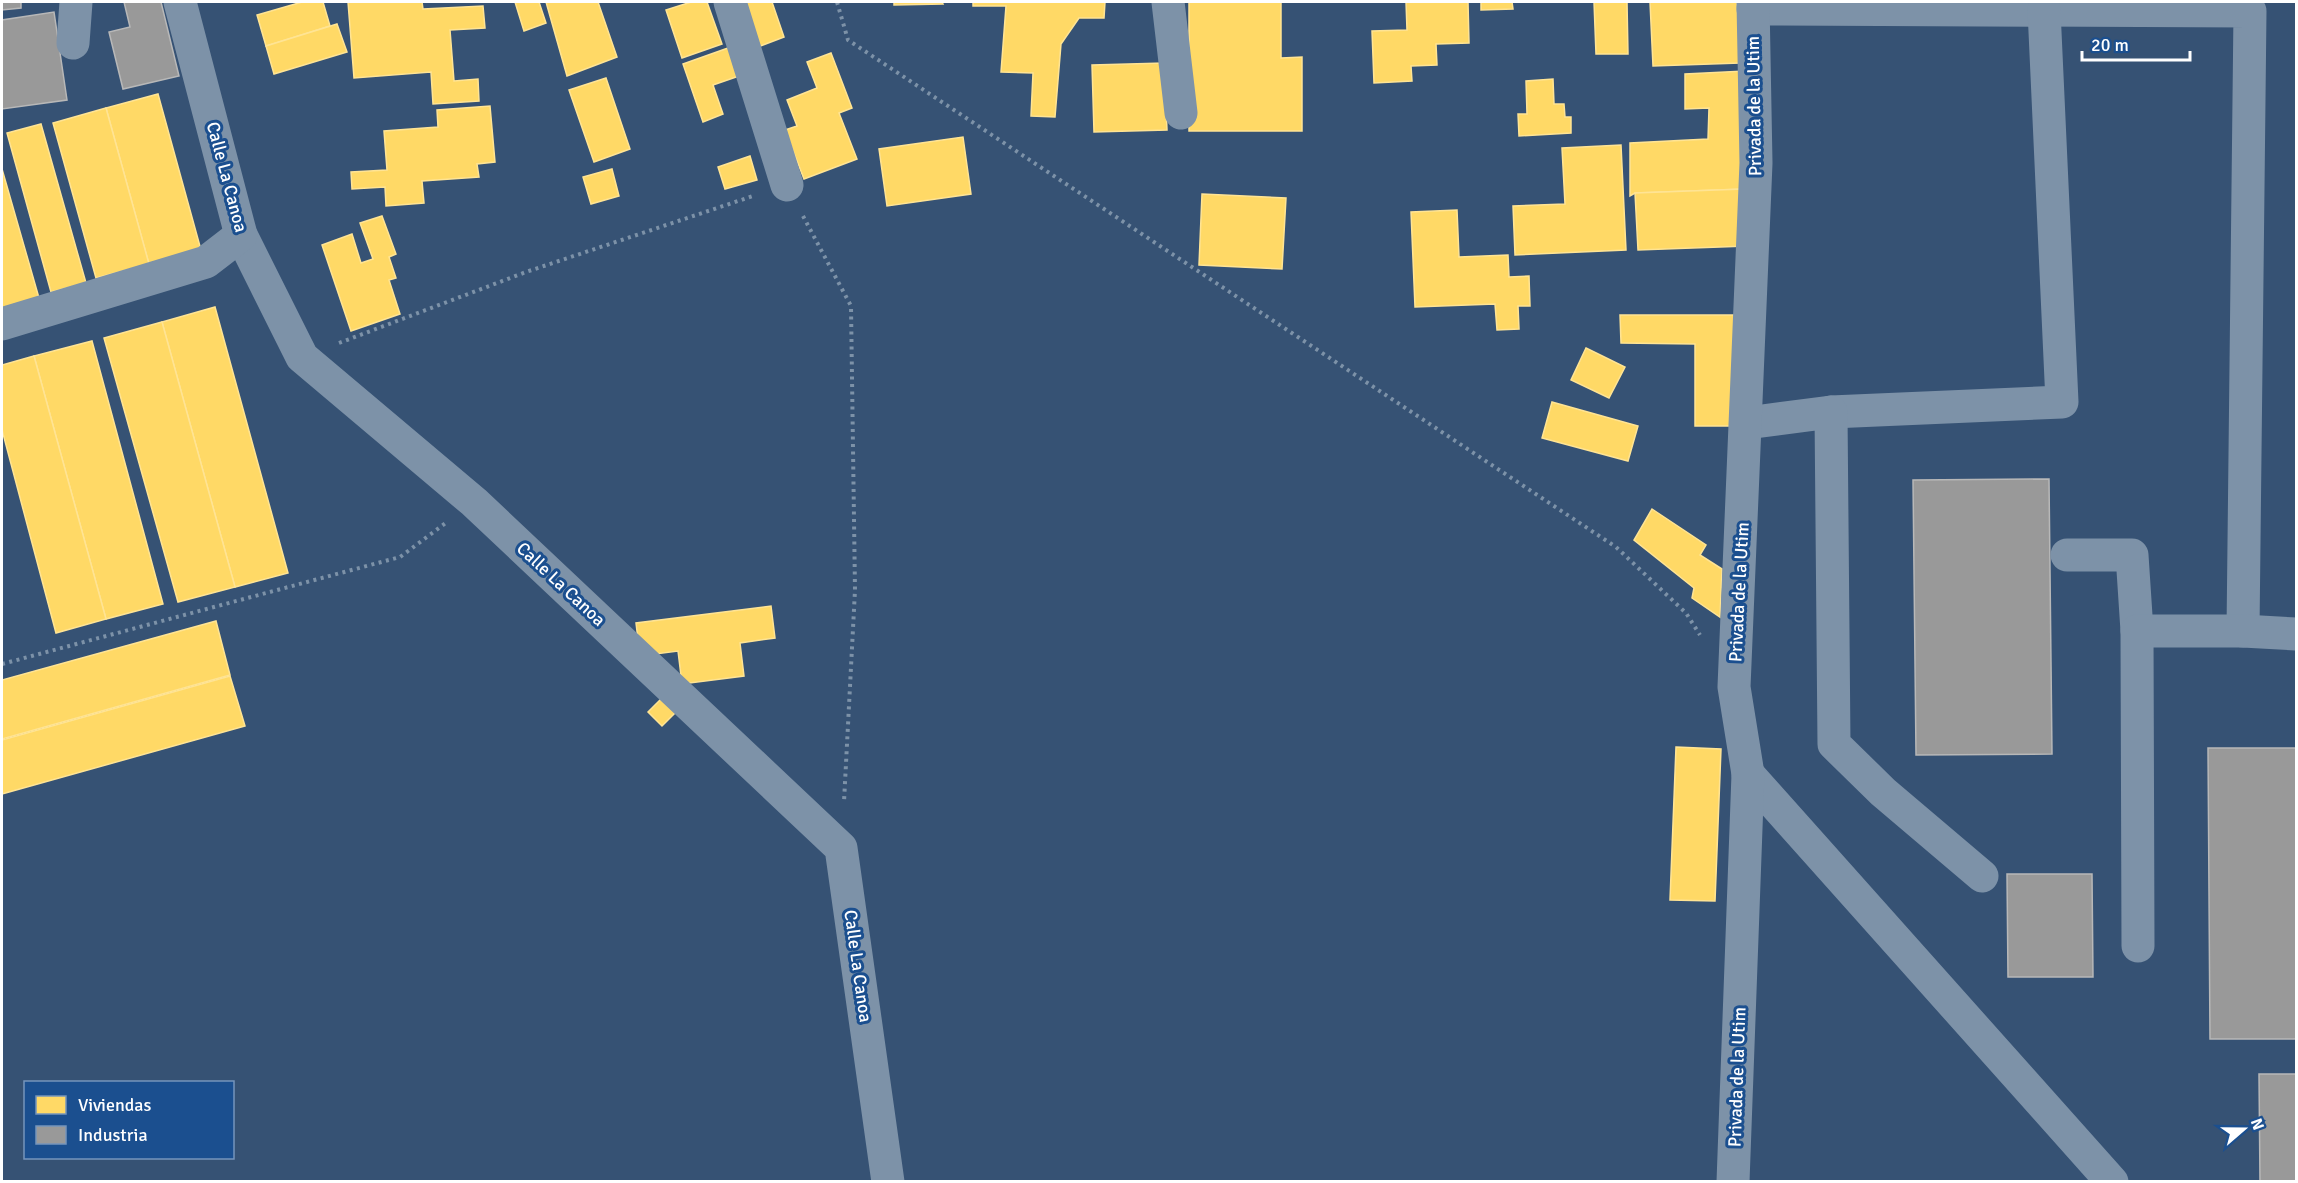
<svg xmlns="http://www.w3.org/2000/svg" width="2298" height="1183" viewBox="0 0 2298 1183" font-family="Signika,sans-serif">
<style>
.homes{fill:#ffd966;stroke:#ffe494;stroke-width:1.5}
.industry{fill:#999;stroke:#b8b8b8;stroke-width:1.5}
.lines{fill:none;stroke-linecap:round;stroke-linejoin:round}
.path{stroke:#7d92a8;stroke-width:4;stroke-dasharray:3 4.5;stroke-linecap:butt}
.minor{stroke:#7d92a8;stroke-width:33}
.labels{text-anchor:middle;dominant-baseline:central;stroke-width:6;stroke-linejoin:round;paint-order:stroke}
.street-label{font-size:18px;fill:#fff;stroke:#1b4f8f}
</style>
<rect width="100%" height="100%" fill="#365274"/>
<g class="homes">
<polygon points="302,2 323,2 330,26 266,46 257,15"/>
<polygon points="348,2 422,2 423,9 483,6 485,28 450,30 454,81 478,79 479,101 433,104 431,72 354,78"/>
<polygon points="515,2 539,2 546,23 524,31"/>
<polygon points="546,2 598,2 617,57 567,76"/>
<polygon points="691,2 707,2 722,44 682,58 666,10"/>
<polygon points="738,2 772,2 784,37 755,48"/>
<polygon points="894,2 942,2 943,4 894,5"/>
<polygon points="973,2 1105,2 1104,18 1079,18 1061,44 1055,117 1031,116 1033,73 1001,72 1006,6 973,6"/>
<polygon points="1189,2 1281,2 1281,58 1302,57 1302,131 1189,131"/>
<polygon points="1406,2 1468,2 1469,43 1436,44 1437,65 1411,66 1412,81 1374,83 1372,31 1407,30"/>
<polygon points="1481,2 1512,2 1513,9 1481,10"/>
<polygon points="1594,2 1627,2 1628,54 1596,54"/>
<polygon points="1650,2 1737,2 1740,63 1653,66"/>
<polygon points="337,24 347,52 274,74 266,46"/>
<polygon points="728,48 739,76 713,85 723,114 703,122 683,64"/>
<polygon points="831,53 852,108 839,113 857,159 804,179 785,130 797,126 787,100 817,88 807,62"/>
<polygon points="1164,63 1167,130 1094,132 1092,65"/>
<polygon points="1745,71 1744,189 1635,193 1630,196 1630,143 1708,139 1709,108 1685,109 1685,74"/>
<polygon points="606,78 630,149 594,162 569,90"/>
<polygon points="1553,79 1554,104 1564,104 1565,117 1571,117 1571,133 1519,136 1518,114 1527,114 1526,81"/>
<polygon points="158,94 201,250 149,264 106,108"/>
<polygon points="490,106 495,162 477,164 479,177 422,181 424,203 386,206 385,187 352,189 351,172 387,170 384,131 438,127 437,110"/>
<polygon points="106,108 149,264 96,278 53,123"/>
<polygon points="41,124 86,283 51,292 7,133"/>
<polygon points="963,137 971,194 887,206 879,149"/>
<polygon points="1621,145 1626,250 1515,255 1513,206 1565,204 1562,148"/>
<polygon points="750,156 757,180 725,189 718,167"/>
<polygon points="2,169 41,305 2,315"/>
<polygon points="612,169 619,196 591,204 583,177"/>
<polygon points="1744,189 1747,246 1638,250 1635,193"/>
<polygon points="1202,194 1286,198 1282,269 1199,265"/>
<polygon points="1457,210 1459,257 1508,255 1509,277 1529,276 1530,306 1518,306 1519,329 1497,330 1495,304 1415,307 1411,212"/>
<polygon points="382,216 396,254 389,257 396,278 389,280 400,314 351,331 322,245 352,234 361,263 373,259 360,223"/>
<polygon points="215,307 288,573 235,587 162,322"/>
<polygon points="1620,315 1739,315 1740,426 1695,426 1695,344 1621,343"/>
<polygon points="162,322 235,587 178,602 104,338"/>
<polygon points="92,341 163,604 106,619 34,356"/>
<polygon points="1586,348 1625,367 1609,398 1571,380"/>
<polygon points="34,356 106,619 56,633 2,430 2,365"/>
<polygon points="1552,402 1638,426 1628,461 1542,438"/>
<polygon points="1652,509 1706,545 1700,555 1722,569 1720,617 1692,598 1694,588 1634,540"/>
<polygon points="771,606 775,638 740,643 744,676 682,684 678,651 640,656 636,623"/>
<polygon points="216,621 230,675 2,739 2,680"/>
<polygon points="230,676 245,726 2,794 2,740"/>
<polygon points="666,694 680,708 662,726 648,712"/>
<polygon points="1676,747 1721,749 1715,901 1670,900"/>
</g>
<g class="industry">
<polygon points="2,2 21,2 21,8 2,10"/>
<polygon points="124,2 161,2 179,76 123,89 109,32 130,27"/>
<polygon points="54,12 67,100 2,109 2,20"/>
<polygon points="2049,479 2052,754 1916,755 1913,480"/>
<polygon points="2208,748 2296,748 2296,1039 2210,1039"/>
<polygon points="2007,874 2092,874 2093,977 2008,977"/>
<polygon points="2259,1074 2296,1074 2296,1182 2260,1182"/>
</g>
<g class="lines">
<g class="path">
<polyline points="837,2 848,40 1616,547 1686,613 1700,635"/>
<polyline points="803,216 851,306 855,590 844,802"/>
<polyline points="339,343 526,272 753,196"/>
<polyline points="2,664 400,557 447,522"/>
</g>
<g class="minor">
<polyline points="180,2 241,235 302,357 474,502 841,848 888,1182"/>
<polyline points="730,2 787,185"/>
<polyline points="1168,2 1181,113"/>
<polyline points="1753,9 2250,11 2243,631"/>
<polyline points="73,43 76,2"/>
<polyline points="2,324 206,262 241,235"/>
<polyline points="1831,412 2062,402 2044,10"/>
<polyline points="1747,423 1831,412 1834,744 1883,792 1982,876"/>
<polyline points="2067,555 2132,555 2137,631"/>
<polyline points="1748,774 2112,1182"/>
<polyline points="2138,946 2137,631 2243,631 2296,634"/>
<polyline points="1733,1182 1748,774 1734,687 1756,163 1753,2"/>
</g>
</g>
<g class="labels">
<g class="street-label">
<text transform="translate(1754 106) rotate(-91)">Privada de la Utim</text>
<text transform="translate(227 177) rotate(75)">Calle La Canoa</text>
<text transform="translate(561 584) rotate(43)">Calle La Canoa</text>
<text transform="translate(1739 592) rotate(-87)">Privada de la Utim</text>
<text transform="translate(858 966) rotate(82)">Calle La Canoa</text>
<text transform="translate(1737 1077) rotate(-88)">Privada de la Utim</text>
</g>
</g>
<rect width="2298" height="1183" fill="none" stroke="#ffffff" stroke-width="6"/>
<rect x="24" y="1081" width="210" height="78" fill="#1b4f8f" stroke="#7695bc" stroke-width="1.5"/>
<rect x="36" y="1096" width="30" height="18" fill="#ffd966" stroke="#7695bc" stroke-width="1.5"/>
<text x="78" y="1111" font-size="18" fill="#ffffff">Viviendas</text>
<rect x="36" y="1126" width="30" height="18" fill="#999999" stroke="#7695bc" stroke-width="1.5"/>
<text x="78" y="1141" font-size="18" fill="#ffffff">Industria</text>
<g transform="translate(2244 1129) rotate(70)" stroke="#1b4f8f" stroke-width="4.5" paint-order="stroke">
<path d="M0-4.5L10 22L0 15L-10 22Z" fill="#ffffff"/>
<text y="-9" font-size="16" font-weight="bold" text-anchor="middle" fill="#ffffff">N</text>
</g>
<path d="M2082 51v9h108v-9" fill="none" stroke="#ffffff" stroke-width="3"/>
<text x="2091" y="51" font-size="18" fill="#ffffff" stroke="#1b4f8f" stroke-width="4.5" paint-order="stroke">20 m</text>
</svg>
